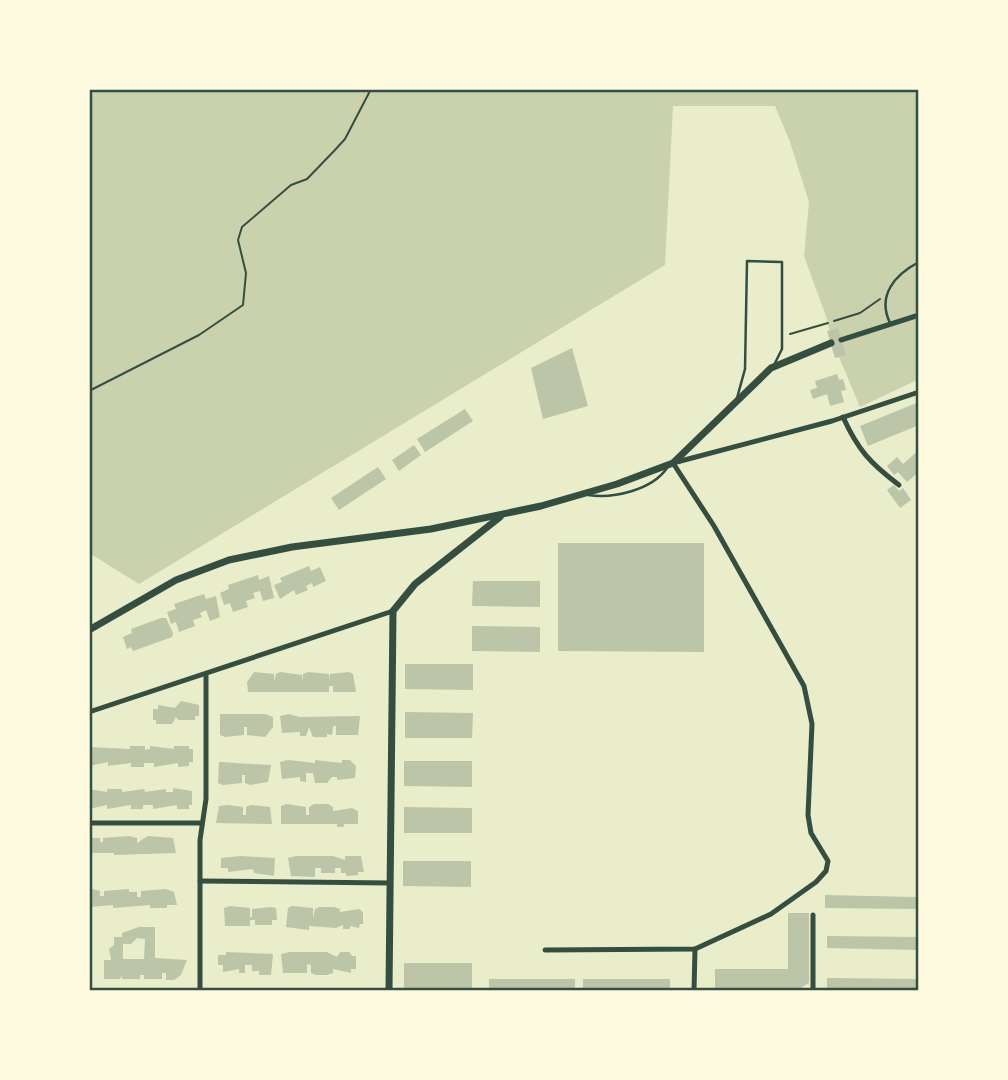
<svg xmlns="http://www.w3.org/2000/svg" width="1008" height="1080" viewBox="0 0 1008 1080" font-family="Roboto,sans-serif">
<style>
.green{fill:#cad2ad}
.building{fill:#bcc5a7;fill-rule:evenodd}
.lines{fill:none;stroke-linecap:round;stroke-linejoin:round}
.path{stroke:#344e41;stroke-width:2}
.service{stroke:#344e41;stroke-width:2.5}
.minor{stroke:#344e41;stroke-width:5}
.tertiary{stroke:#344e41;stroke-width:7}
.neatline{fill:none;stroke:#344e41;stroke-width:2.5}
</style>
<rect width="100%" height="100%" fill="#e9edc9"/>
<polygon class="green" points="89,89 919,89 919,379 860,407 839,357 835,358 827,319 804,256 809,202 790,142 775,106 673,106 665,265 139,584 89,553"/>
<g class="building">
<polygon points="838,328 846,355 835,358 827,331"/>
<polygon points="572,348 588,406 543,419 531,368"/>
<polygon points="837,374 839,380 843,379 846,390 841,391 844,402 830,406 827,394 813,399 810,390 817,388 815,381"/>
<polygon points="919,402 919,425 868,446 860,426"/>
<polygon points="465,409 473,421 425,452 417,439"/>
<polygon points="414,445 421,455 399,471 392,460"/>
<polygon points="919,450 919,472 907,482 898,472 894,475 887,466 897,457 903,464"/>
<polygon points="378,467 386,479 339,510 331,498"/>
<polygon points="894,485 899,491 903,488 911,500 900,508 887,490"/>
<polygon points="558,543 704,543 704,652 558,651"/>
<polygon points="309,566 311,571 320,567 326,581 313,587 312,583 306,586 308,590 296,595 294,590 280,599 274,585 282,582 280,578"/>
<polygon points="258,575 259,580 269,576 274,598 263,601 260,591 253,593 255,598 246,601 248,607 233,612 230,603 224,605 220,593 229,589 228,585"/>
<polygon points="473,581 540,581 540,607 472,606"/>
<polygon points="204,594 206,599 216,596 220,617 210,621 206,610 200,613 202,617 193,620 195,626 179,632 176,622 171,624 167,612 176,609 174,604"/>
<polygon points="161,618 166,618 173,633 172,637 133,651 131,647 127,649 123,637 132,633 131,629"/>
<polygon points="472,626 540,627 540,652 472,651"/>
<polygon points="405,664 473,664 473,690 405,689"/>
<polygon points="254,672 274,674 274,682 276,674 280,672 302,675 303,682 303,674 308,672 329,674 330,682 330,674 349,672 353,674 356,692 333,692 333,686 329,686 329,692 248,692 247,682"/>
<polygon points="181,701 199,705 199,716 195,716 195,720 178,720 176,717 172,724 156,724 156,720 153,720 153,709 158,709 158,705 175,708"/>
<polygon points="405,712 473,713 472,738 405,738"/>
<polygon points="220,714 265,714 273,717 273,727 265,737 247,735 247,727 244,727 244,735 225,737 220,735"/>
<polygon points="289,714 300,717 360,716 358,735 336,735 336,726 333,726 332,735 327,734 327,737 313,737 309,727 306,736 300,736 300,732 282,733 280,716"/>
<polygon points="130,746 145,746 145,750 150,749 150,746 174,749 174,746 189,746 189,749 193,749 193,762 189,762 189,766 178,767 178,763 154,767 154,763 144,763 144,767 131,767 131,763 108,766 108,762 89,766 89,747 130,749"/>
<polygon points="288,760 315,763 315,760 342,763 342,760 350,760 356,766 355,778 337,780 337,777 332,777 327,783 315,783 313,773 306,773 306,782 300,781 300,777 282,779 280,762"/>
<polygon points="404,761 472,761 472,787 404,786"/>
<polygon points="219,762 271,765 268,782 250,785 245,783 245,775 242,775 242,783 223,785 218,783"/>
<polygon points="173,788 192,791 192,805 189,805 189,809 177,809 177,805 153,809 153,805 143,805 143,809 131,809 131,805 107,809 107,805 89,809 89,789 107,792 107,789 122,789 122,792 144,789 145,792 166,789 166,792 173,792"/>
<polygon points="287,804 306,807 306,815 309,815 309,807 314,804 328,804 333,807 333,811 352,808 358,811 358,824 344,824 344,827 337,827 337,824 281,824 281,806"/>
<polygon points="228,805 243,807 243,815 246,815 246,807 251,805 270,807 272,824 216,823 219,806"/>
<polygon points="404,807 472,808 472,833 404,833"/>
<polygon points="129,836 137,838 137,843 148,836 173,838 176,853 114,855 114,853 89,853 89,838 100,838 100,842 103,842 103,838"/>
<polygon points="241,856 275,858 274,876 254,873 253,869 228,872 228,868 221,868 221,858"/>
<polygon points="296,856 333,856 345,860 345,856 361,856 364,872 358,872 358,875 346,876 346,873 341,873 341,868 335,868 335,873 321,873 321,868 315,868 315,877 291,876 288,858"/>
<polygon points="403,861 471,861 471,887 403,886"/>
<polygon points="89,888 100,891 100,896 104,896 104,891 129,889 129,892 137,892 137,897 141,897 141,891 166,889 174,892 177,905 167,905 167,908 150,908 150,905 113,908 113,905 89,907"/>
<polygon points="825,895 916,897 916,909 825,908"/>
<polygon points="230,906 250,908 250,917 252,917 252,909 271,907 276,908 277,920 272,920 272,925 255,925 255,920 250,920 250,926 225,926 224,908"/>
<polygon points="292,906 313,908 313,918 315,909 319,907 334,907 340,909 340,912 359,909 363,912 363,924 360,924 359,928 350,926 350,929 343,929 343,925 336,928 309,926 309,930 286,927 288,908"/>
<polygon points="788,913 809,913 809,983 797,990 715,990 715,969 788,969"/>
<path d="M139 927H155V958L187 960 181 975 174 980H166V973H162V979H144V975H140V979H122V975L120 979H104V960H111L109 949 114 945V937H122V933ZM137 938 145 939 144 959H123V944H131Z"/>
<polygon points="827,936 918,937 918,950 827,948"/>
<polygon points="226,952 273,954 271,975 259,975 259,971 252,971 252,965 245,965 245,973 239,973 239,969 223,972 223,965 218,965 218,955 226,955"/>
<polygon points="290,952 327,952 337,957 340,952 349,952 352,956 356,956 356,969 351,969 351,973 333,969 333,973 327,975 316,975 311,973 311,965 307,964 307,973 283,973 281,954"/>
<polygon points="404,963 472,963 472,989 404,988"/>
<polygon points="827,978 918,979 918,991 827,990"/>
<rect x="489" y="979" width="86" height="12"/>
<rect x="583" y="979" width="87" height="12"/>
</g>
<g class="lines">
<g class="path">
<polyline points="834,321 860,313 880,299"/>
<polyline points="790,334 828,323"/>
<polyline points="89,391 199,335 243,305 246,273 238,240 242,227 291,185 307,179 334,151 345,139 371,89"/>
</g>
<g class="service">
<path d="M890 323C877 296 894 275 919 262"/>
<polyline points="737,398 745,369 747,261 782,262 782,349 775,363"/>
<path d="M588 495C613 499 652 490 667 468"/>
</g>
<g class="minor">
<polyline points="841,340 919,315"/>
<path d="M843 417C858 450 870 463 899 485"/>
<polyline points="89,712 393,611"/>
<polyline points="89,823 202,823"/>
<polyline points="200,881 390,883"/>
<polyline points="545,950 695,949 771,914 816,882 826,871 828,861 811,833 808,815 812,724 804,686 714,526 673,463 832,421 919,392"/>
<polyline points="200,991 200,840 206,799 206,676"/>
<polyline points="694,991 695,949"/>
<polyline points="813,991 813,915"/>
</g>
<g class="tertiary">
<polyline points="89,630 176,580 229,560 292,547 431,529 541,506 617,484 673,463 771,368 831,343"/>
<polyline points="389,991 393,611 415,584 500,517"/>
</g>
</g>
<rect width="1008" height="1080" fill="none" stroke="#fefae0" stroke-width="182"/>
<rect x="91" y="91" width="826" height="898" class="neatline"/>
</svg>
